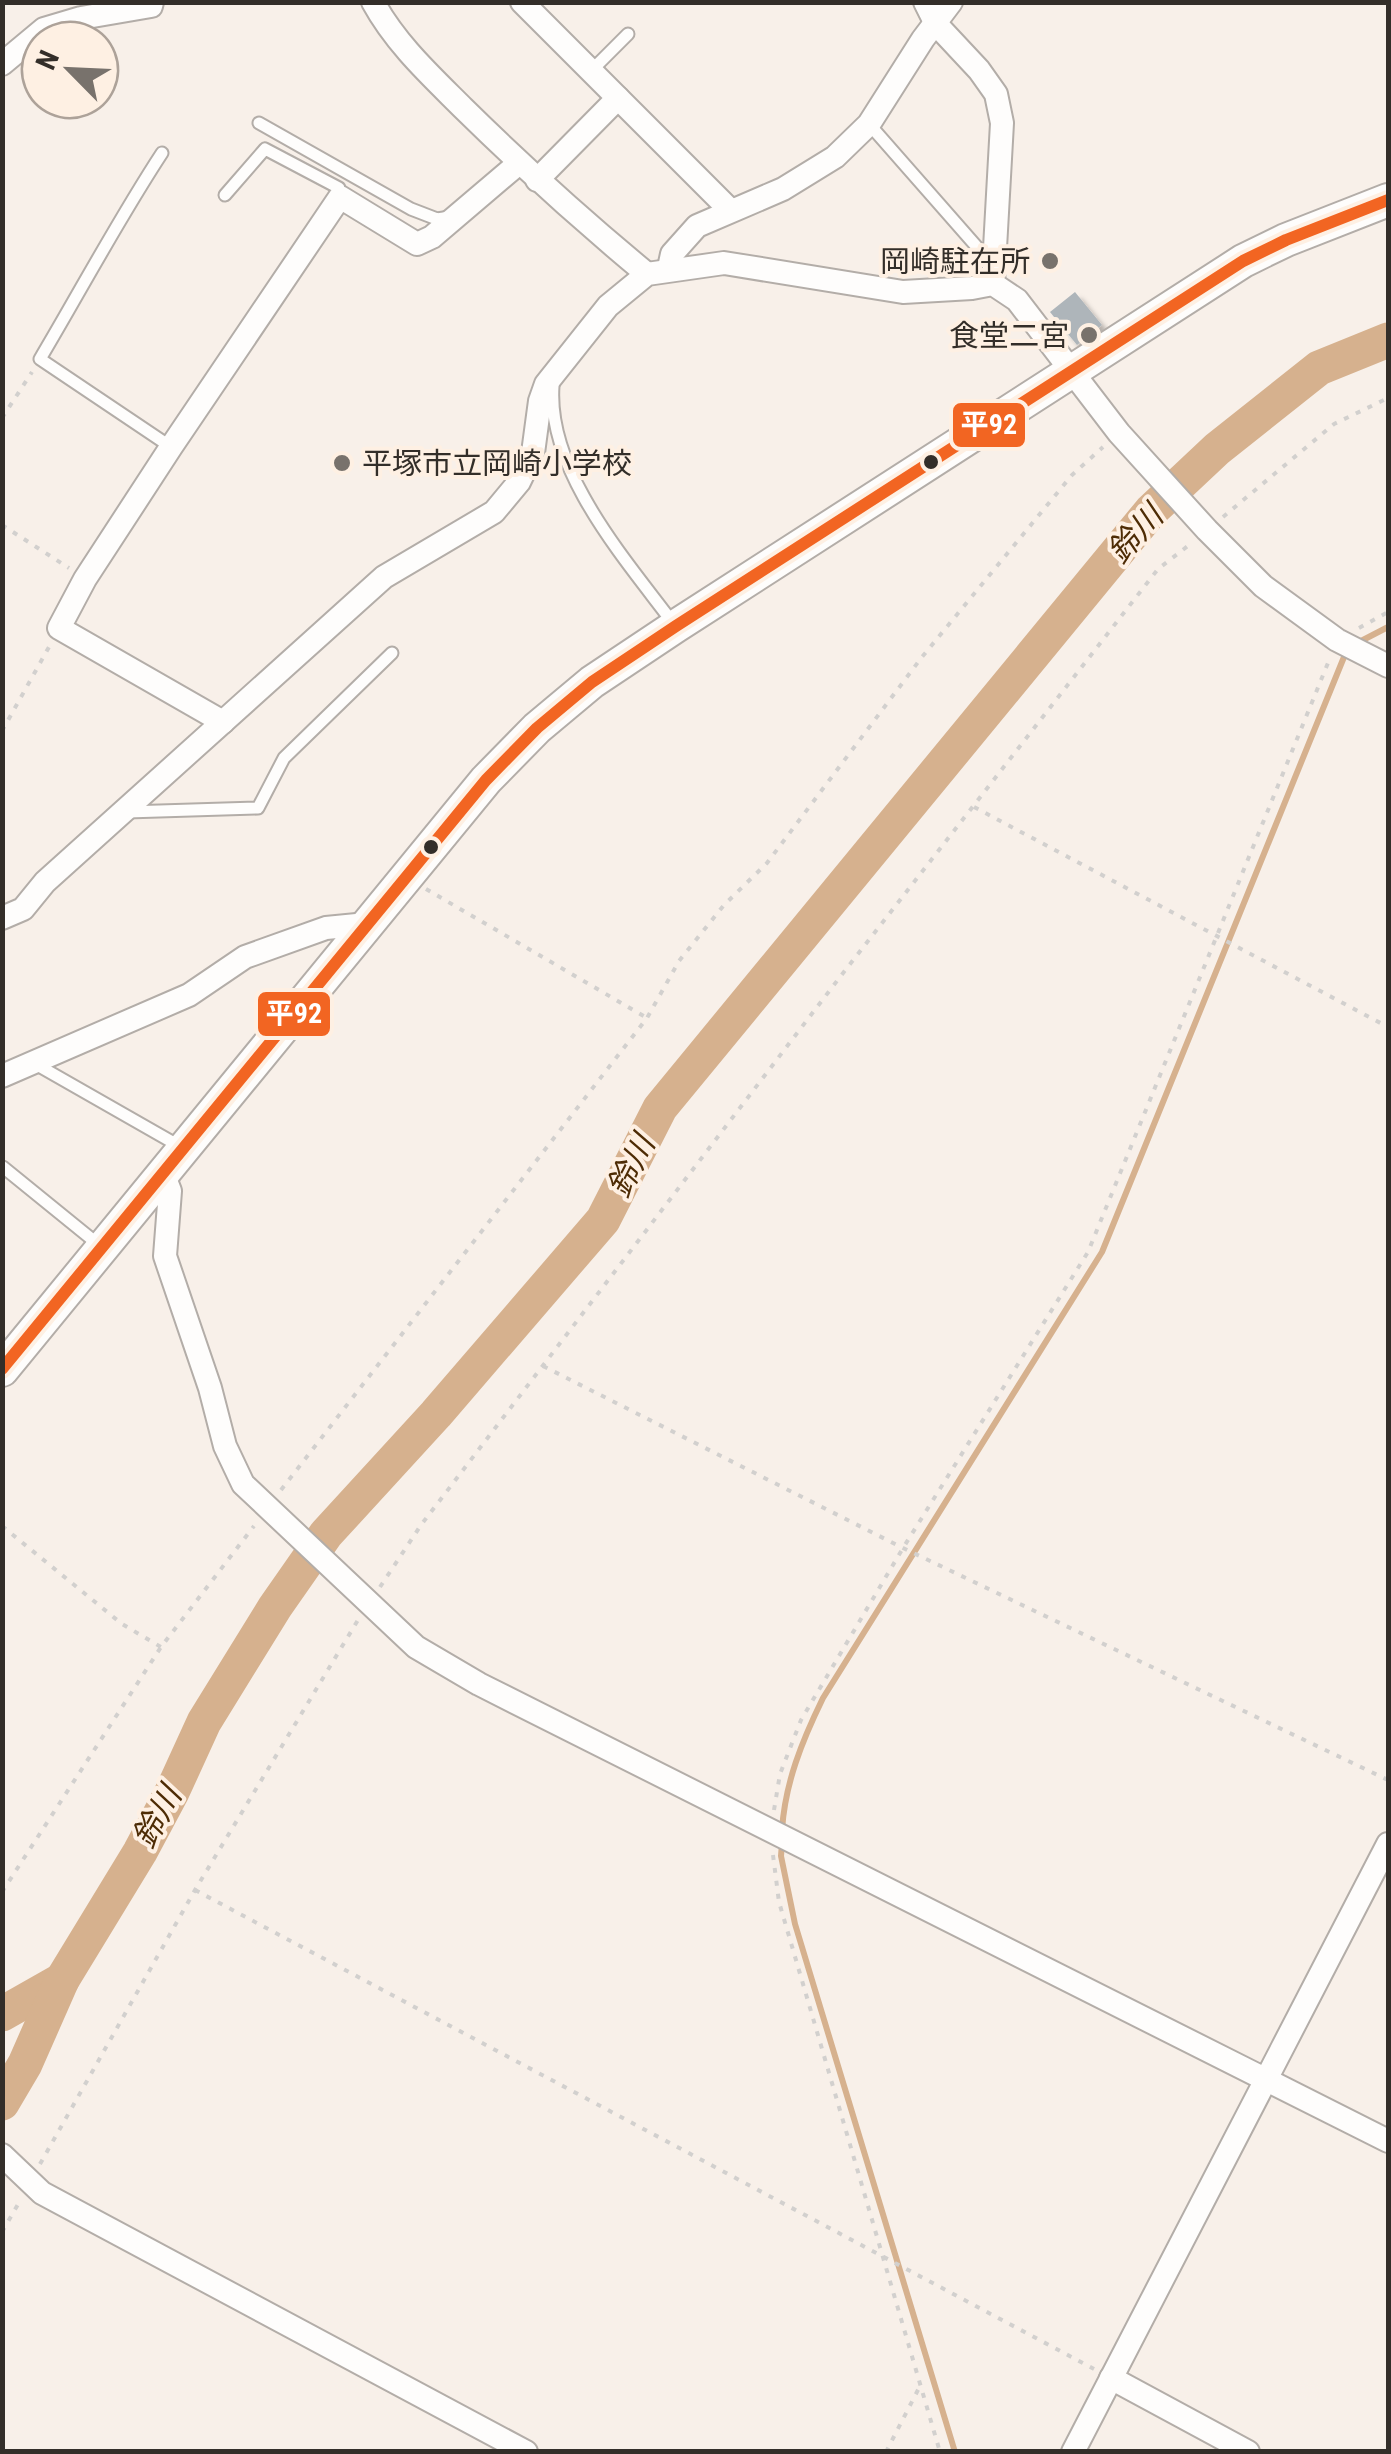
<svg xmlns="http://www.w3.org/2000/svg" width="1391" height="2454" viewBox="0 0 1391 2454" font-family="'Roboto Condensed','Noto Sans JP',sans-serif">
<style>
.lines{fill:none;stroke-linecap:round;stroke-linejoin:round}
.stream{stroke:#d6b18e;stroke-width:6}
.river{stroke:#d6b18e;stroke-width:35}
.building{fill:#aeb5ba;filter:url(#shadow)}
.lane-casing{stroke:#b3ada8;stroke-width:15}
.street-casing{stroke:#b3ada8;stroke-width:26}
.secondary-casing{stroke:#b3ada8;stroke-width:36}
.path{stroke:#d2d0ce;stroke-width:4;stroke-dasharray:5 8;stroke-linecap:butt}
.lane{stroke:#fefdfc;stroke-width:11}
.street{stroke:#fefdfc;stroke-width:22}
.secondary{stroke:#fefdfc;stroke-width:32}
.bus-1-casing{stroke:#fef0e3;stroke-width:20}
.bus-1{stroke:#f26522;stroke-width:12}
.poi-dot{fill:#78726c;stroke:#fef0e3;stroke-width:4}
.bus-dot{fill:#332e29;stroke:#fef0e3;stroke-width:4}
.labels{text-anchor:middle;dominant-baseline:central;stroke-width:8;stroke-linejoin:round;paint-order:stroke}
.poi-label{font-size:30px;fill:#332e29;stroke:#fef0e3;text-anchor:end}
.water-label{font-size:32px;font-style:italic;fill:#4e2c05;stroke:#fef0e3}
.line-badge{stroke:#fef0e3;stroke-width:4}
.badge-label{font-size:28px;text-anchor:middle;font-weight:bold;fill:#fff}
</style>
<defs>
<filter id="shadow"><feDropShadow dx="6" dy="6" stdDeviation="2.5" flood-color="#0004"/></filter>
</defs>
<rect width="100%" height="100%" fill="#f8f0e9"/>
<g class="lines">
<g class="stream">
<path d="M782 1830C785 1783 802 1741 823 1698L1102 1252 1344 657 1361 641 1388 627"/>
<polyline points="782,1843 781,1856 795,1924 955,2452"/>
</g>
<g class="river">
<polyline points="2,2014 62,1980"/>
<polyline points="2,2103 25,2064 62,1980 140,1852 172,1792 204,1722 275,1607 326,1534 436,1414 603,1220 660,1108 1151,511 1217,449 1319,368 1388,340"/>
</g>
</g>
<polygon class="building" points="1075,292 1102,325 1077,345 1050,312"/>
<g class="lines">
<defs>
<g id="lane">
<polyline points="591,71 628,34"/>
<polyline points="259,123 411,209 437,219 450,217"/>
<polyline points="869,124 991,263"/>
<path d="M162 153C118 220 81 290 40 359L171 447"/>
<polyline points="225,195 265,149 339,188 340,197"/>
<path d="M553 386C547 471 625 559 673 623"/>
<polyline points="127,812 258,808 284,758 392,653"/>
<polyline points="32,1062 181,1147"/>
<polyline points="3,1167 99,1245"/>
</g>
<g id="street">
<path d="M373 2C396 44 430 75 463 108 522 166 583 221 647 274"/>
<polyline points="522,2 730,210"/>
<polyline points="925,2 936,24 979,70 996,94 1002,123 993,284"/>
<polyline points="2,64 44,29 81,18 151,6 152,2"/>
<polyline points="537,180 618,98"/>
<polyline points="669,268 672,254 697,226 783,189 835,157 869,124 923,39 951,2"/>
<polyline points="223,722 59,628 85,579 171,447 340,197 417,244 432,237 519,163"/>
<polyline points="2,918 23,909 45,882 384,577 494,512 519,482 533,453 540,401 546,384 608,306 647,274 724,263 903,292 972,288 993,284 1017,300 1119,433 1207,530 1263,586 1337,640 1388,666"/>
<polyline points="2,1076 189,995 245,957 326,928 367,924"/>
<polyline points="163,1173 170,1191 165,1256 210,1388 225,1446 243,1484 416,1647 479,1684 1388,2141"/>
<polyline points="2,2155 42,2193 526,2452"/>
<polyline points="1111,2378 1248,2452"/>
<polyline points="1073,2452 1388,1844"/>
</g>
<polyline id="secondary" points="2,1370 486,780 537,728 592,682 676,626 1243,261 1286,240 1388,200"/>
</defs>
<use href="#lane" class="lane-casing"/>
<use href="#street" class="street-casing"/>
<use href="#secondary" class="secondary-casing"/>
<g class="path">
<polyline points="2,418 32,372"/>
<polyline points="1223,517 1334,424 1388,398"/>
<polyline points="2,525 69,568"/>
<polyline points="1359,628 1388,612"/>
<polyline points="2,731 49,647"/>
<polyline points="974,807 1388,1027"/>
<polyline points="426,889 647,1018"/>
<polyline points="543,1366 903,1548 1388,1780"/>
<polyline points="281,1490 647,1018 679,961 724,905 767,863 922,657 1072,475 1103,447"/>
<polyline points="2,1526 122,1624 161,1647"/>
<polyline points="380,1587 421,1525 840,977 1158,569 1193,542"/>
<polyline points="774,1810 780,1774 801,1720 903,1548 1088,1252 1330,658"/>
<polyline points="773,1855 779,1902 940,2452"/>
<polyline points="195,1890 1094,2369"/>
<polyline points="2,1892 161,1647 254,1526"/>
<polyline points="40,2164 195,1890 358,1620"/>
<polyline points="2,2232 21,2199"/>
<polyline points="886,2452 920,2386"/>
</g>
<use href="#lane" class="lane"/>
<use href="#street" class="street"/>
<use href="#secondary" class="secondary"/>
<defs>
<polyline id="bus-1" points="2,1369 486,780 537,728 592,682 676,626 1243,261 1286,240 1388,200"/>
</defs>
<use href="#bus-1" class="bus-1-casing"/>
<use href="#bus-1" class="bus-1"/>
</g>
<g class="poi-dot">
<circle cx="1050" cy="261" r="10"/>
<circle cx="1089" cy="335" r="10"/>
<circle cx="342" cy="463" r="10"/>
</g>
<g class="bus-dot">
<circle cx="931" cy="462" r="9"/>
<circle cx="431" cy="847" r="9"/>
</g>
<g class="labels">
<g class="poi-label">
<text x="1030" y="261">岡崎駐在所</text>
<text x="1069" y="335">食堂二宮</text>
<text x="362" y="463" text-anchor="start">平塚市立岡崎小学校</text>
</g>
<g class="water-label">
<text transform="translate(1135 534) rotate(-48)">鈴川</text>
<text transform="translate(631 1166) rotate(-63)">鈴川</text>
<text transform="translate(157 1817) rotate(-61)">鈴川</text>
</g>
</g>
<g class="line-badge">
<rect x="951" y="401" width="76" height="48" rx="10" fill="#f26522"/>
<rect x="256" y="990" width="76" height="48" rx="10" fill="#f26522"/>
</g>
<g class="badge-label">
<text x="989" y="434">平92</text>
<text x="294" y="1023">平92</text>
</g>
<rect width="1391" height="2454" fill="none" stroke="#332e29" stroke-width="10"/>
<g transform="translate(70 70) rotate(294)"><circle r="48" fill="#fef0e3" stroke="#ada299" stroke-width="2.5"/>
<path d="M0-8L18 38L0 25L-18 38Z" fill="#78726c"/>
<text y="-15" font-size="28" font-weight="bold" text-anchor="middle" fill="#332e29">N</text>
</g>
</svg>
